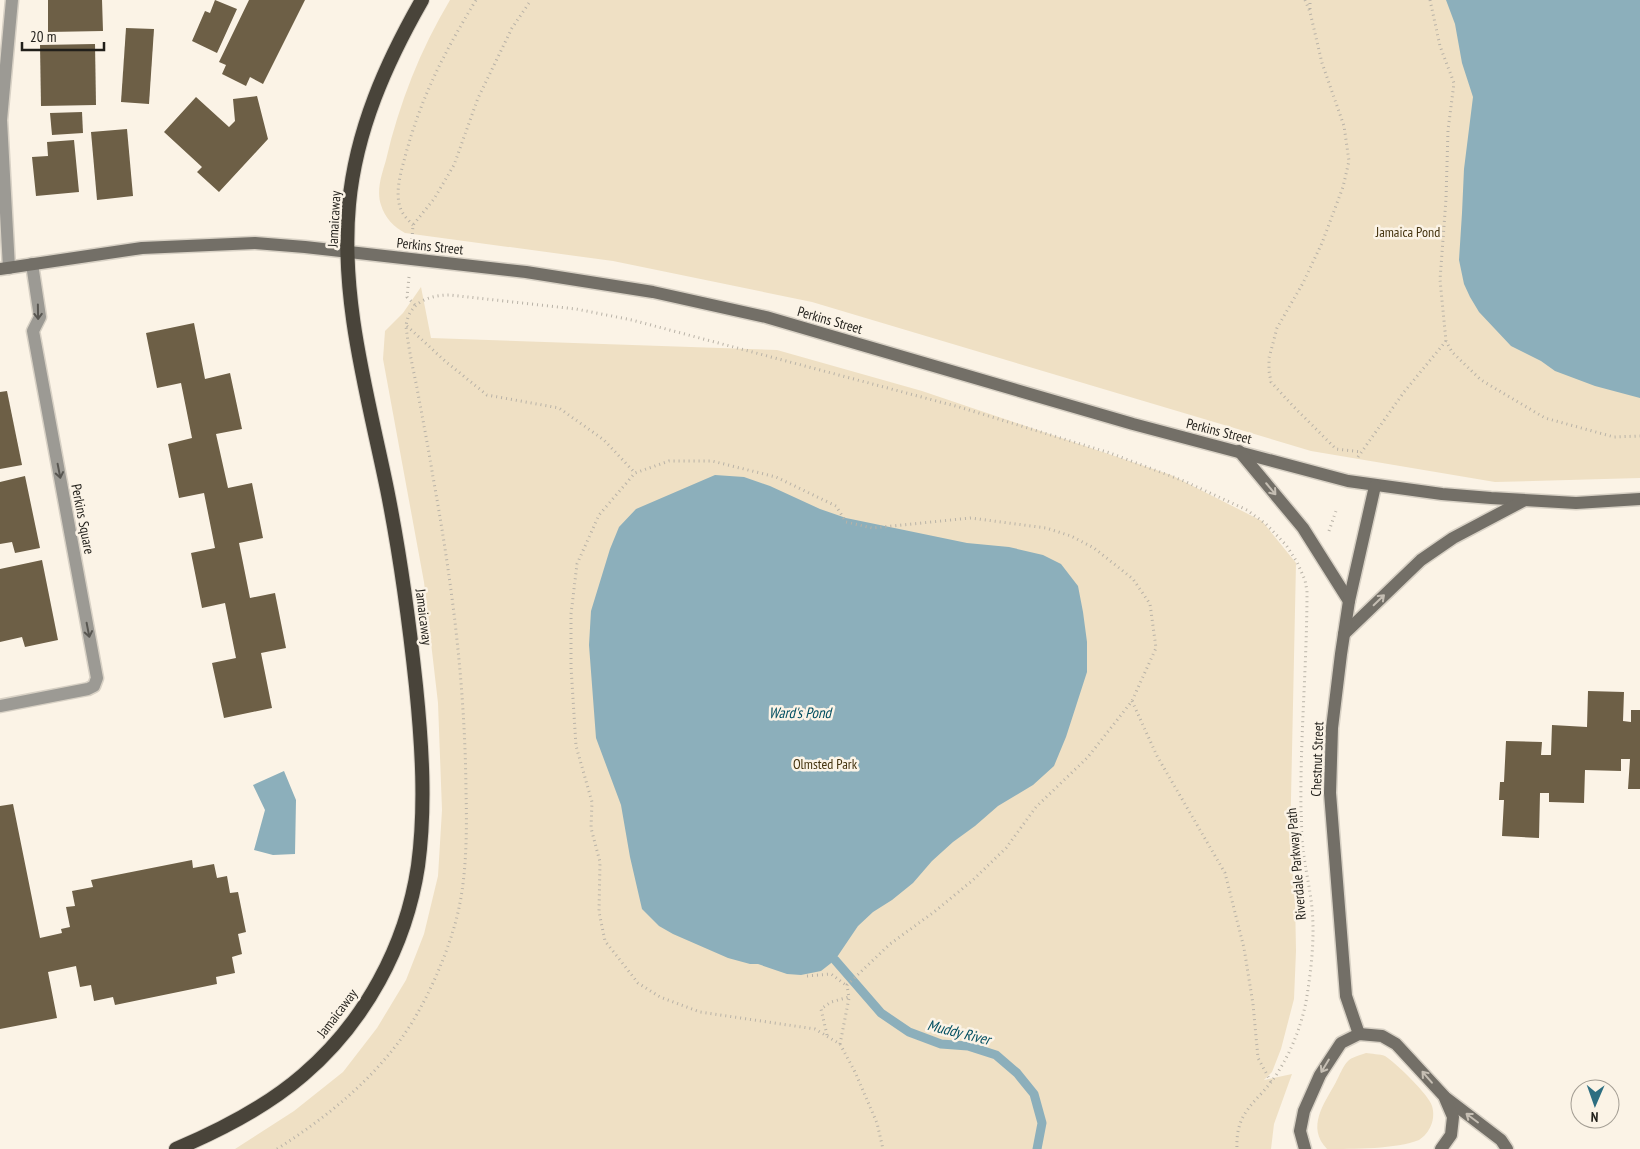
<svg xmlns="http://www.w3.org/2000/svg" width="1640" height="1149" viewBox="0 0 1640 1149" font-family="'PT Sans Narrow',sans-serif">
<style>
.green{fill:#efe0c4}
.water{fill:#8cafbb}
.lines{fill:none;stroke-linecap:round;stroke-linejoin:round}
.stream{stroke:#8cafbb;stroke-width:9}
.building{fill:#6d5f46}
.minor-casing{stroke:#d8d1c5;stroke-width:15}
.secondary-casing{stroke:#d8d1c5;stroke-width:15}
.trunk-casing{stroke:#d8d1c5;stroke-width:16}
.path{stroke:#b8b2a7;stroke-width:3;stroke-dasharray:1 4;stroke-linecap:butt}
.minor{stroke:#9c9a94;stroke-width:12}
.secondary{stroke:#736f67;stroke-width:12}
.trunk{stroke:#49443a;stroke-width:14}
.oneway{stroke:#585651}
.oneway2{stroke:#c5beb3}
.labels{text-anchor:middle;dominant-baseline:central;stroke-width:5;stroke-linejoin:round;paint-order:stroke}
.street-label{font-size:14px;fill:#211f1a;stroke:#fbf3e6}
.park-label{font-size:14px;fill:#44330e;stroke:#fbf3e6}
.water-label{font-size:15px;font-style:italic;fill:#004e60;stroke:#fbf3e6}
</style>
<rect width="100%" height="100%" fill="#fbf3e6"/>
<g class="green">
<path d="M450 0H1640V478L1495 482 1311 451 812 302 613 261 405 233C394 227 385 218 381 205 376 190 382 174 386 160 399 104 420 50 450 0Z"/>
<polygon points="421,287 431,338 777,350 922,391 1171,475 1262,521 1296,563 1290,846 1295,897 1296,951 1294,999 1281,1049 1272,1072 1264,1080 1292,1074 1274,1124 1271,1149 235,1149 294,1111 343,1072 377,1028 406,980 424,934 438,876 442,810 438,703 424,582 383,359 385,331 403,313"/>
<path d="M1366 1053C1371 1054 1380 1054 1385 1056 1395 1062 1430 1096 1432 1106 1436 1119 1430 1133 1419 1140 1397 1149 1353 1149 1327 1149 1306 1127 1324 1104 1336 1082 1339 1076 1343 1066 1348 1061 1352 1057 1361 1055 1366 1053Z"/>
</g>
<g class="water">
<polygon points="1446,0 1640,0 1640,398 1595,386 1555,371 1541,361 1511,346 1479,312 1470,297 1464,284 1459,260 1462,213 1464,169 1473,97 1462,63 1455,24"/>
<polygon points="715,475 744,477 770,486 820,509 846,518 967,543 1009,547 1043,555 1061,564 1078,586 1083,612 1087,642 1087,672 1066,737 1054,766 1033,785 998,806 975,826 953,842 932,861 913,883 892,900 873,912 858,926 835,960 821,971 801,975 787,974 758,964 750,964 728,958 673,934 659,926 642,909 630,857 621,805 596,738 589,645 591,611 610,549 619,527 636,509"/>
<polygon points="284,771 296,800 295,854 273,855 254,850 265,810 253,785"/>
</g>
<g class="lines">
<polyline class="stream" points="835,960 881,1013 909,1032 941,1044 968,1046 996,1055 1017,1073 1034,1094 1042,1123 1037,1149"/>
</g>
<g class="building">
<polygon points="48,0 102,0 103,31 48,32"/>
<polygon points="215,0 237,9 217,53 192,41 205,11 210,13"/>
<polygon points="249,0 305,0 263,84 250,77 246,86 222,74 226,65 219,62"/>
<polygon points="126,28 154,29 149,104 121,102"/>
<polygon points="95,44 96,105 41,106 40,45"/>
<polygon points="257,96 268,139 219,192 197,172 202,167 164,132 196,97 229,127 235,121 233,99"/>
<polygon points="82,112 83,133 52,135 50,113"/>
<polygon points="127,129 133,196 97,200 91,132"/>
<polygon points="74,140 79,192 36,196 32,157 48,156 47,142"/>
<polygon points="194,323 205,379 230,373 242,429 216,434 228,488 252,483 263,538 239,543 250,598 275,593 286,648 261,653 272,708 224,718 212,663 236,658 225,603 202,608 191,553 215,548 204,493 179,498 168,444 192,438 181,383 157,388 146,333"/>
<polygon points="7,391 22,465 0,469 0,392"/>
<polygon points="25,476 40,548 15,553 12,542 0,544 0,482"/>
<polygon points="42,560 58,640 25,647 22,637 0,642 0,569"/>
<polygon points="1588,691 1624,692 1623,721 1631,722 1631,710 1640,710 1640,789 1628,789 1630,759 1621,759 1621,771 1585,770 1584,803 1549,802 1549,793 1540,793 1539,838 1502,836 1504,800 1499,800 1500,782 1504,782 1506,741 1542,742 1541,755 1551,755 1552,725 1587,727"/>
<polygon points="13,804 40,938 62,933 61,929 70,927 66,907 75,906 72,891 93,887 91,880 192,860 193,868 214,864 217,878 227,876 230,893 238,892 246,932 238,934 242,954 232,957 235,973 216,977 217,984 115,1005 113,997 94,1001 91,985 80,987 76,966 48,972 57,1018 0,1029 0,806"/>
</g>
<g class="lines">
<defs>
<g id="minor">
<polyline points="9,268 1,120 12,0"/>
<polyline points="0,706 88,689 94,686 97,678 33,331 40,317 32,264"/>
</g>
<g id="secondary">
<polyline points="0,269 142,248 255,243 305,247 526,272 653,292 766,317 1133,424 1348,481 1442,494 1491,498 1576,503 1640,499"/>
<polyline points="1239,451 1303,528 1349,601"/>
<polyline points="1344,634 1421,560 1453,538 1523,501"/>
<polyline points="1359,1034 1346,996 1330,793 1332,728 1341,654 1349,601 1375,486"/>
<polyline points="1446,1098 1501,1140 1507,1149"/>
<polyline points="1305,1149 1300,1131 1304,1111 1320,1075 1341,1043 1359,1034 1382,1036 1396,1044 1444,1096 1453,1117 1451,1135 1441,1149"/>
</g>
<path id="trunk" d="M176 1149C221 1130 266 1107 303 1075 365 1022 406 946 418 866 426 807 422 745 416 686 409 620 400 554 387 489 368 396 340 300 349 204 356 130 386 63 422 0"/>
</defs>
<use href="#minor" class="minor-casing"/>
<use href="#secondary" class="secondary-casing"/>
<use href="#trunk" class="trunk-casing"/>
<g class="path">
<polyline points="1305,0 1310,12 1322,63 1344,126 1349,161 1343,187 1322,243 1303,283 1277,328 1269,358 1269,371 1271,382 1293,406 1336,449 1362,452"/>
<polyline points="1430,0 1440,46 1454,83 1448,130 1446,199 1440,280 1446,341 1452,352 1481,380 1545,418 1614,437 1640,436"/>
<polyline points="1310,9 1310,0"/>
<path d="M413 225C408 220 402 214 400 207 395 191 401 172 405 157 421 97 444 53 476 0"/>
<polyline points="412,239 413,225 434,199 454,165 478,98 512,28 531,0"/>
<polyline points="409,277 407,297 416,306"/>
<polyline points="407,326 445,361 487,395 559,408 604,440 635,473"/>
<polyline points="1358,457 1404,392 1446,341"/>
<polyline points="1329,531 1337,508"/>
<polyline points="1132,701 1157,756 1225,873 1244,948 1253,1004 1258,1058 1271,1082"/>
<polyline points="807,976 831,974 847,986"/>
<polyline points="827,1035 821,1009 831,1002 849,997"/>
<polyline points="840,1044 849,998 847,985 890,944 934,912 973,880 1006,848 1036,807 1088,757 1132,701 1156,648 1150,604 1133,579 1094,548 1071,536 1046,528 971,518 872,528 846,522 836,506 776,477 712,461 669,461 635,473 599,515 577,564 571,614 571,667 576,746 592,802 591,828 600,862 599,912 605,941 638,983 660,997 700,1012 815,1029 840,1044 855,1072 877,1123 883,1149"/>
<path d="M277 1149C324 1119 367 1085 401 1039 422 1010 441 969 452 934 467 889 467 838 466 791 465 684 452 582 433 477 428 446 422 415 416 383 412 364 408 345 406 326 409 302 429 295 450 295L576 309 632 320 959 407 1110 453 1184 481 1247 510 1266 524 1286 545 1297 562 1305 580 1307 591C1307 664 1300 737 1301 810 1302 822 1301 835 1303 848 1305 868 1310 888 1312 908 1315 939 1311 971 1306 1002 1301 1026 1292 1050 1278 1072 1260 1102 1235 1108 1237 1149"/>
</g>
<use href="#minor" class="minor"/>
<use href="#secondary" class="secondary"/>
<use href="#trunk" class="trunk"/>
</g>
<defs><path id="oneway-shaft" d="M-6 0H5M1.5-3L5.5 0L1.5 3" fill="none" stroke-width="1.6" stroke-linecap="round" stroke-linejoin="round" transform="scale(1.25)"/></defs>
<g class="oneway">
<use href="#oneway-shaft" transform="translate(38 312) rotate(89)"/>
<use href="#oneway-shaft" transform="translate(59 471) rotate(79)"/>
<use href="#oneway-shaft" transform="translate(88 630) rotate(79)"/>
</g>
<g class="oneway2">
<use href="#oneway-shaft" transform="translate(1271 489) rotate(50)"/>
<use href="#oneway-shaft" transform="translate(1379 600) rotate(-44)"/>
<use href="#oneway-shaft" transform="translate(1325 1066) rotate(121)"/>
<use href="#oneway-shaft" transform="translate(1427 1077) rotate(-131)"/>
<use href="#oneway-shaft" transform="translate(1472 1118) rotate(-143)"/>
</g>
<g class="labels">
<g class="street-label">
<text transform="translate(334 219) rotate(-87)">Jamaicaway</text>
<text transform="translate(430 246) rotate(6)">Perkins Street</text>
<text transform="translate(830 320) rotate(16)">Perkins Street</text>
<text transform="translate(1219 431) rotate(14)">Perkins Street</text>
<text transform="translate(83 519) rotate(79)">Perkins Square</text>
<text transform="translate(424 617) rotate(83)">Jamaicaway</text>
<text transform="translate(1317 759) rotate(-88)">Chestnut Street</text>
<text transform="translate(1296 864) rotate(-95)">Riverdale Parkway Path</text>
<text transform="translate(337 1013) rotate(-53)">Jamaicaway</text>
</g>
<g class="park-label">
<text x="1408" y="232">Jamaica Pond</text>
<text x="825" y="764">Olmsted Park</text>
</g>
<g class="water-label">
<text x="800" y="712">Ward's Pond</text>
<text transform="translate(959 1032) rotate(14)">Muddy River</text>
</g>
</g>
<g transform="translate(1595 1104) rotate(182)"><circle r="24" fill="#fbf3e6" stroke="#a49e94"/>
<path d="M0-4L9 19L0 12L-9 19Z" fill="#2d6e81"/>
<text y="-8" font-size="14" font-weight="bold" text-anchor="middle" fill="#211f1a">N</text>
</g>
<path d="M22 42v8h82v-8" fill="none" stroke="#211f1a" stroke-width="2.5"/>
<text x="30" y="42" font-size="15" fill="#211f1a" stroke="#fbf3e6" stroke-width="4" paint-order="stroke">20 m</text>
</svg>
